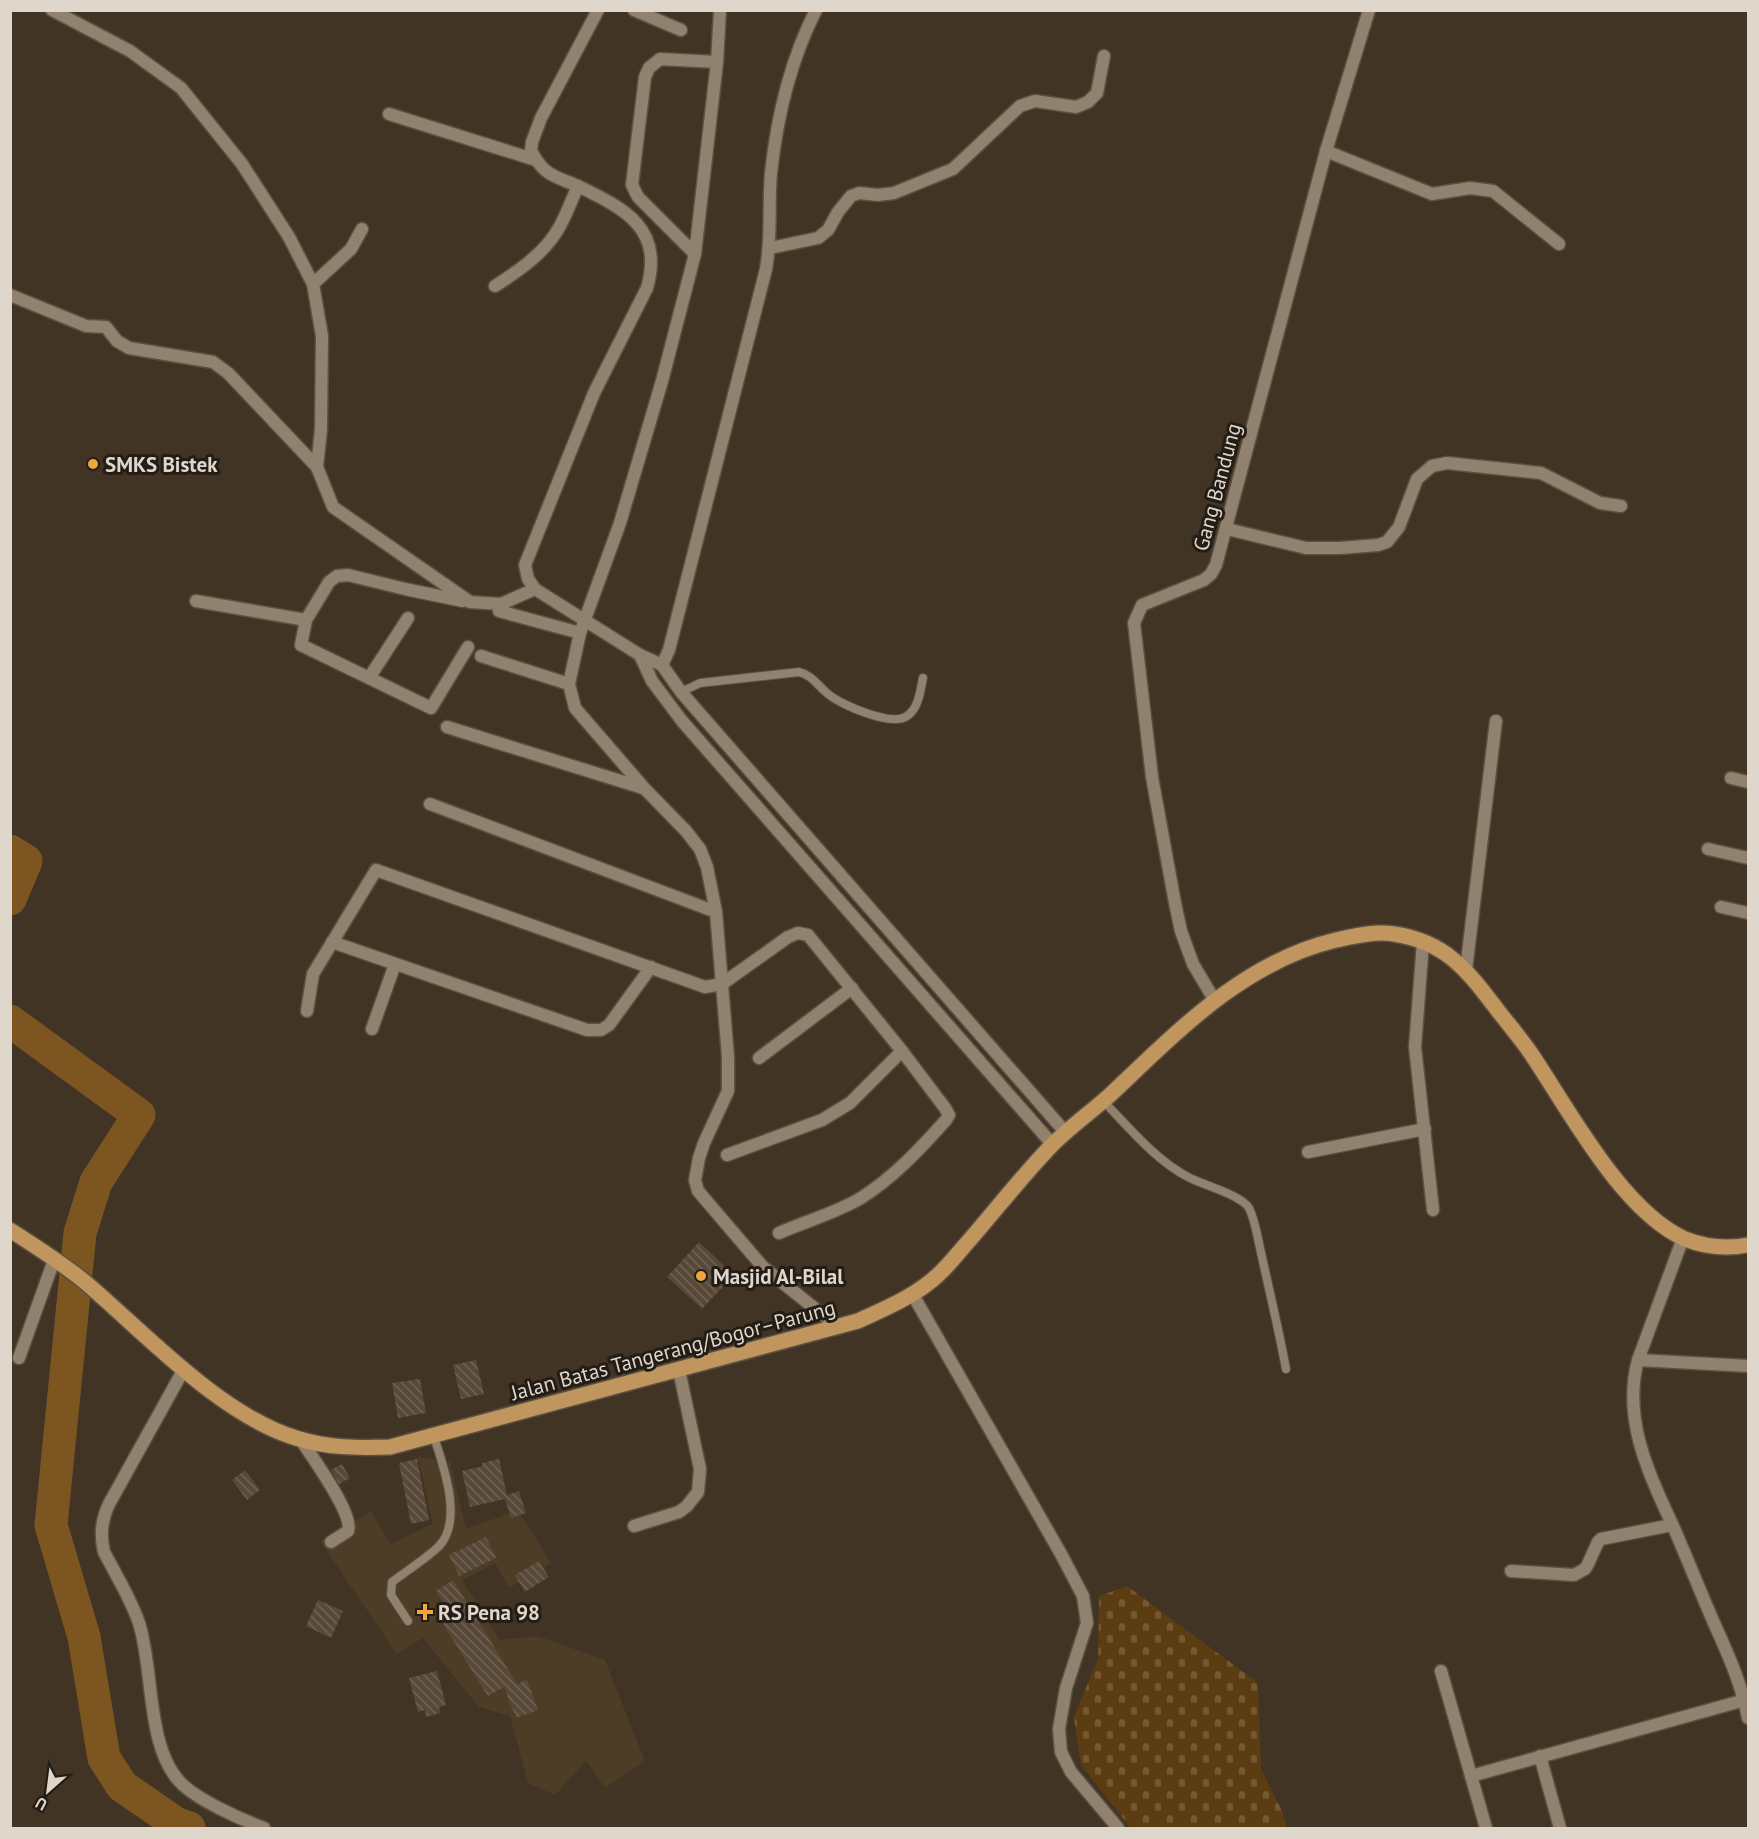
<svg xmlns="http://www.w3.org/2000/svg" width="1759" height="1839" viewBox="0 0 1759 1839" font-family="'PT Sans',sans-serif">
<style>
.built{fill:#4d3c26}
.cemetery{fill:url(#cemetery-stones)}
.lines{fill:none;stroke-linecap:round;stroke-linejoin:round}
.river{stroke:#7c5521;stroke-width:33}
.building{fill:url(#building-back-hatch)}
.service-casing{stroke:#5b5042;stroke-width:10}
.minor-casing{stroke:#5b5042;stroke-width:15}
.primary-casing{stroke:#5b5042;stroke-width:18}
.service{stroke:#91816f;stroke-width:8}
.minor{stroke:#91816f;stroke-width:12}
.primary{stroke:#c0955e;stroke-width:15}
.poi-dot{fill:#f0a63f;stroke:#231d16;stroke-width:2}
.labels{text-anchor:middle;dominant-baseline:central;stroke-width:6;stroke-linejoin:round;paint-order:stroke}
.poi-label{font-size:21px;font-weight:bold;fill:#dfd6cc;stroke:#231d16;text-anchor:start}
.street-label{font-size:21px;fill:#dfd6cc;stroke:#231d16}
</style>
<defs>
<pattern id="cemetery-stones" width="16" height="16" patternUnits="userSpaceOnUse" patternTransform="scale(1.5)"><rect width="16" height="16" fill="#5c3d11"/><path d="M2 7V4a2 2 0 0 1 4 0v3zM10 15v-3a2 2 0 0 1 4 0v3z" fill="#735832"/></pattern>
<pattern id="building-back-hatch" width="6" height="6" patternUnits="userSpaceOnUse" patternTransform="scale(1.5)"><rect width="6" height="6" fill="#584939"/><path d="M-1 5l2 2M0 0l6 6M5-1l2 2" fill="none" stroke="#706254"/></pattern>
</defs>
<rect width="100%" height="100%" fill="#423425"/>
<polygon class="built" points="418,1457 450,1462 466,1529 518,1510 551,1563 509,1588 495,1563 462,1580 500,1640 538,1636 605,1660 645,1761 605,1788 586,1761 555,1795 528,1783 510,1716 479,1707 423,1638 397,1654 320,1541 371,1511 390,1544 433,1524"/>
<polygon class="cemetery" points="1127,1586 1258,1683 1261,1769 1283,1813 1287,1828 1131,1828 1081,1765 1074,1717 1098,1659 1099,1596"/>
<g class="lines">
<g class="river">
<polyline points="10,851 26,861 10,899"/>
<polyline points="10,1021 139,1115 96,1182 80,1233 51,1525 84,1637 104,1758 122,1786 177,1824 189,1828"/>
</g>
</g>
<g class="building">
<polygon points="699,1242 734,1275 702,1309 667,1277"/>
<polygon points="476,1360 484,1394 461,1399 453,1365"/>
<polygon points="420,1379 426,1413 398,1418 392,1383"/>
<polygon points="417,1459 429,1520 411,1524 399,1463"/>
<polygon points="499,1459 507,1495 519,1491 526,1513 511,1518 505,1499 470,1507 462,1471 483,1466 482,1463"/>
<polygon points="342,1464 350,1478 339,1484 331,1470"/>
<polygon points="245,1470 260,1490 247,1500 232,1480"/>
<polygon points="486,1537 496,1558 459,1576 449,1555"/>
<polygon points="539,1561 549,1577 525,1592 515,1575"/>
<polygon points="453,1580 517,1684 527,1680 538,1710 516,1718 504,1687 488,1696 443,1624 453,1618 436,1591"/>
<polygon points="318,1600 343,1611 331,1638 306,1626"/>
<polygon points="437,1671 446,1705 439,1707 440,1713 426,1717 425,1710 418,1712 409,1678"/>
</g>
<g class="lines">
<defs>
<g id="service">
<path d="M681 692 700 683 799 672C812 675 818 686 828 694 841 705 892 727 907 716 919 708 920 691 923 678"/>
<path d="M1103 1101C1129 1127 1155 1160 1188 1177 1203 1185 1241 1195 1249 1208 1256 1222 1258 1241 1262 1257 1270 1294 1279 1331 1286 1369"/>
<path d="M408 1621 391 1595 392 1582C406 1571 429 1557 440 1545 463 1519 443 1465 434 1437"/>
</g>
<g id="minor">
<polyline points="52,10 130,51 181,88 242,164 289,237 313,284 322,336 321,429 317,467 333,507 470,602 501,604 535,589"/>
<path d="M598 10 541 118 532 142 531 151C535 158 539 165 545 170 554 178 567 181 578 186 625 209 664 228 647 288L594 393 525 565 528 579 535 589 640 655 662 665 681 692 1066 1133"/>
<polyline points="634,10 681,30"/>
<polyline points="720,10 717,62 695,254 662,381 620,523 580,633 569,684 575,708 644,788 686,831 700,849 707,867 716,912 728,1057 728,1091 704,1143 699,1158 695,1180 698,1191 763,1267 838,1327"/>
<polyline points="389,114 536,160"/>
<polyline points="1326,151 1432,194 1470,188 1493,191 1559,244"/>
<polyline points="770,248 818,238 828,230 838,212 851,196 859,193 878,195 894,193 953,169 1020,106 1035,101 1076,107 1088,102 1097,93 1104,56"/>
<polyline points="695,254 638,197 632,185 645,77 649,68 660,59 717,62"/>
<polyline points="313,284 351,249 362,229"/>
<path d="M495 286C520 270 546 252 560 226 567 213 572 199 578 186"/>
<polyline points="10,295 86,326 106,327 117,341 129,348 213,362 228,373 317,467"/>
<polyline points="1227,529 1306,548 1340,548 1378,545 1387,542 1399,527 1417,479 1432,466 1447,463 1541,473 1600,503 1621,506"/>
<polyline points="196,601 306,620"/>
<polyline points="463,601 405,589 348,575 337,576 329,582 306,620 301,645 431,708 468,647"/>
<polyline points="499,611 580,633"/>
<polyline points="640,655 652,681 682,721 1053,1145"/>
<polyline points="481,656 569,684"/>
<path d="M662 665 669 650 766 269C772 237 768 205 771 173 777 117 790 61 816 10"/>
<polyline points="369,678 408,618"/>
<polyline points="447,727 643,788"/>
<polyline points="1731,778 1748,782"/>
<polyline points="430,804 716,912"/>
<polyline points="1708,849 1748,858"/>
<polyline points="1721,907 1748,913"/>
<polyline points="332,942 587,1030 601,1030 609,1025 651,967"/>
<polyline points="1423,942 1415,1047 1433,1210"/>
<polyline points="1466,970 1496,721"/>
<polyline points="1215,1001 1193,964 1181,931 1175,903 1152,777 1134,623 1142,605 1204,580 1211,574 1216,565 1326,151 1369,10"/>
<path d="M307 1011 313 974 376 870 705 987 722 984 788 937 798 933 808 935 902 1051 945 1108 949 1115 946 1120C920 1149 894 1177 861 1198 838 1212 804 1222 779 1233"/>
<polyline points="372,1029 395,964"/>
<polyline points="759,1058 852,988"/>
<polyline points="1308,1152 1425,1129"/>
<polyline points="727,1155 822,1120 850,1103 902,1051"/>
<path d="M1683 1238 1638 1360C1622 1419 1649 1474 1673 1526 1687 1558 1700 1591 1714 1623 1728 1654 1742 1685 1748 1718"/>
<polyline points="913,1295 1061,1554 1083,1596 1087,1623 1066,1688 1059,1729 1061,1752 1071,1772 1118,1828"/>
<polyline points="19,1358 54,1260"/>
<polyline points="1638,1360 1748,1366"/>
<path d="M184 1369 109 1504C101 1520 100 1535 104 1552 116 1575 131 1599 139 1623 154 1670 146 1746 180 1782 197 1800 240 1819 264 1828"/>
<path d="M301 1440C312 1457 354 1514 348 1531L331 1542"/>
<polyline points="634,1526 679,1512 687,1506 698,1492 700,1469 679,1370"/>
<polyline points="1511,1571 1574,1575 1585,1569 1588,1564 1598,1542 1601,1539 1672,1525"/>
<polyline points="1441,1671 1486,1828"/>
<polyline points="1540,1756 1560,1828"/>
<polyline points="1471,1776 1745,1700"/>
</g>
<path id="primary" d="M10 1230C35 1246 62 1263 85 1282 145 1333 220 1415 296 1438 327 1448 357 1448 390 1447L858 1321C886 1308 916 1296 939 1274 949 1265 958 1253 967 1243 995 1211 1022 1176 1052 1145 1070 1127 1091 1112 1110 1095 1177 1032 1243 962 1336 940 1355 936 1375 931 1394 934 1448 942 1469 973 1499 1012 1510 1026 1522 1040 1532 1055 1569 1110 1622 1211 1685 1239 1705 1247 1727 1249 1748 1245"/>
</defs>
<use href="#service" class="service-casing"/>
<use href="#minor" class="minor-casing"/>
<use href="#primary" class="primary-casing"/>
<use href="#service" class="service"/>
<use href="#minor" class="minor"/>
<use href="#primary" class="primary"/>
</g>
<g class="poi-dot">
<circle cx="93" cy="464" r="6"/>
<circle cx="701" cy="1276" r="6"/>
<path d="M422 1603h6v6h6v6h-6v6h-6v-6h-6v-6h6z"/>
</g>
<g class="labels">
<g class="poi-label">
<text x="105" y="464">SMKS Bistek</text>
<text x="713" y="1276">Masjid Al-Bilal</text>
<text x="438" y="1612">RS Pena 98</text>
</g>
<g class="street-label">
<text transform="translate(1217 487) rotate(-75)">Gang Bandung</text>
<text transform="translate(673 1350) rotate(-15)">Jalan Batas Tangerang/Bogor–Parung</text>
</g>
</g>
<rect width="1759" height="1839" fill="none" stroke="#dfd6cc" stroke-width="24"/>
<g transform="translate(48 1791) rotate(208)" stroke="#231d16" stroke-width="4.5" paint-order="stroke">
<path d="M0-4.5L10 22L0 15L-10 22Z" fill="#dfd6cc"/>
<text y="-9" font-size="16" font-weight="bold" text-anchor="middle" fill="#dfd6cc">U</text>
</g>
</svg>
